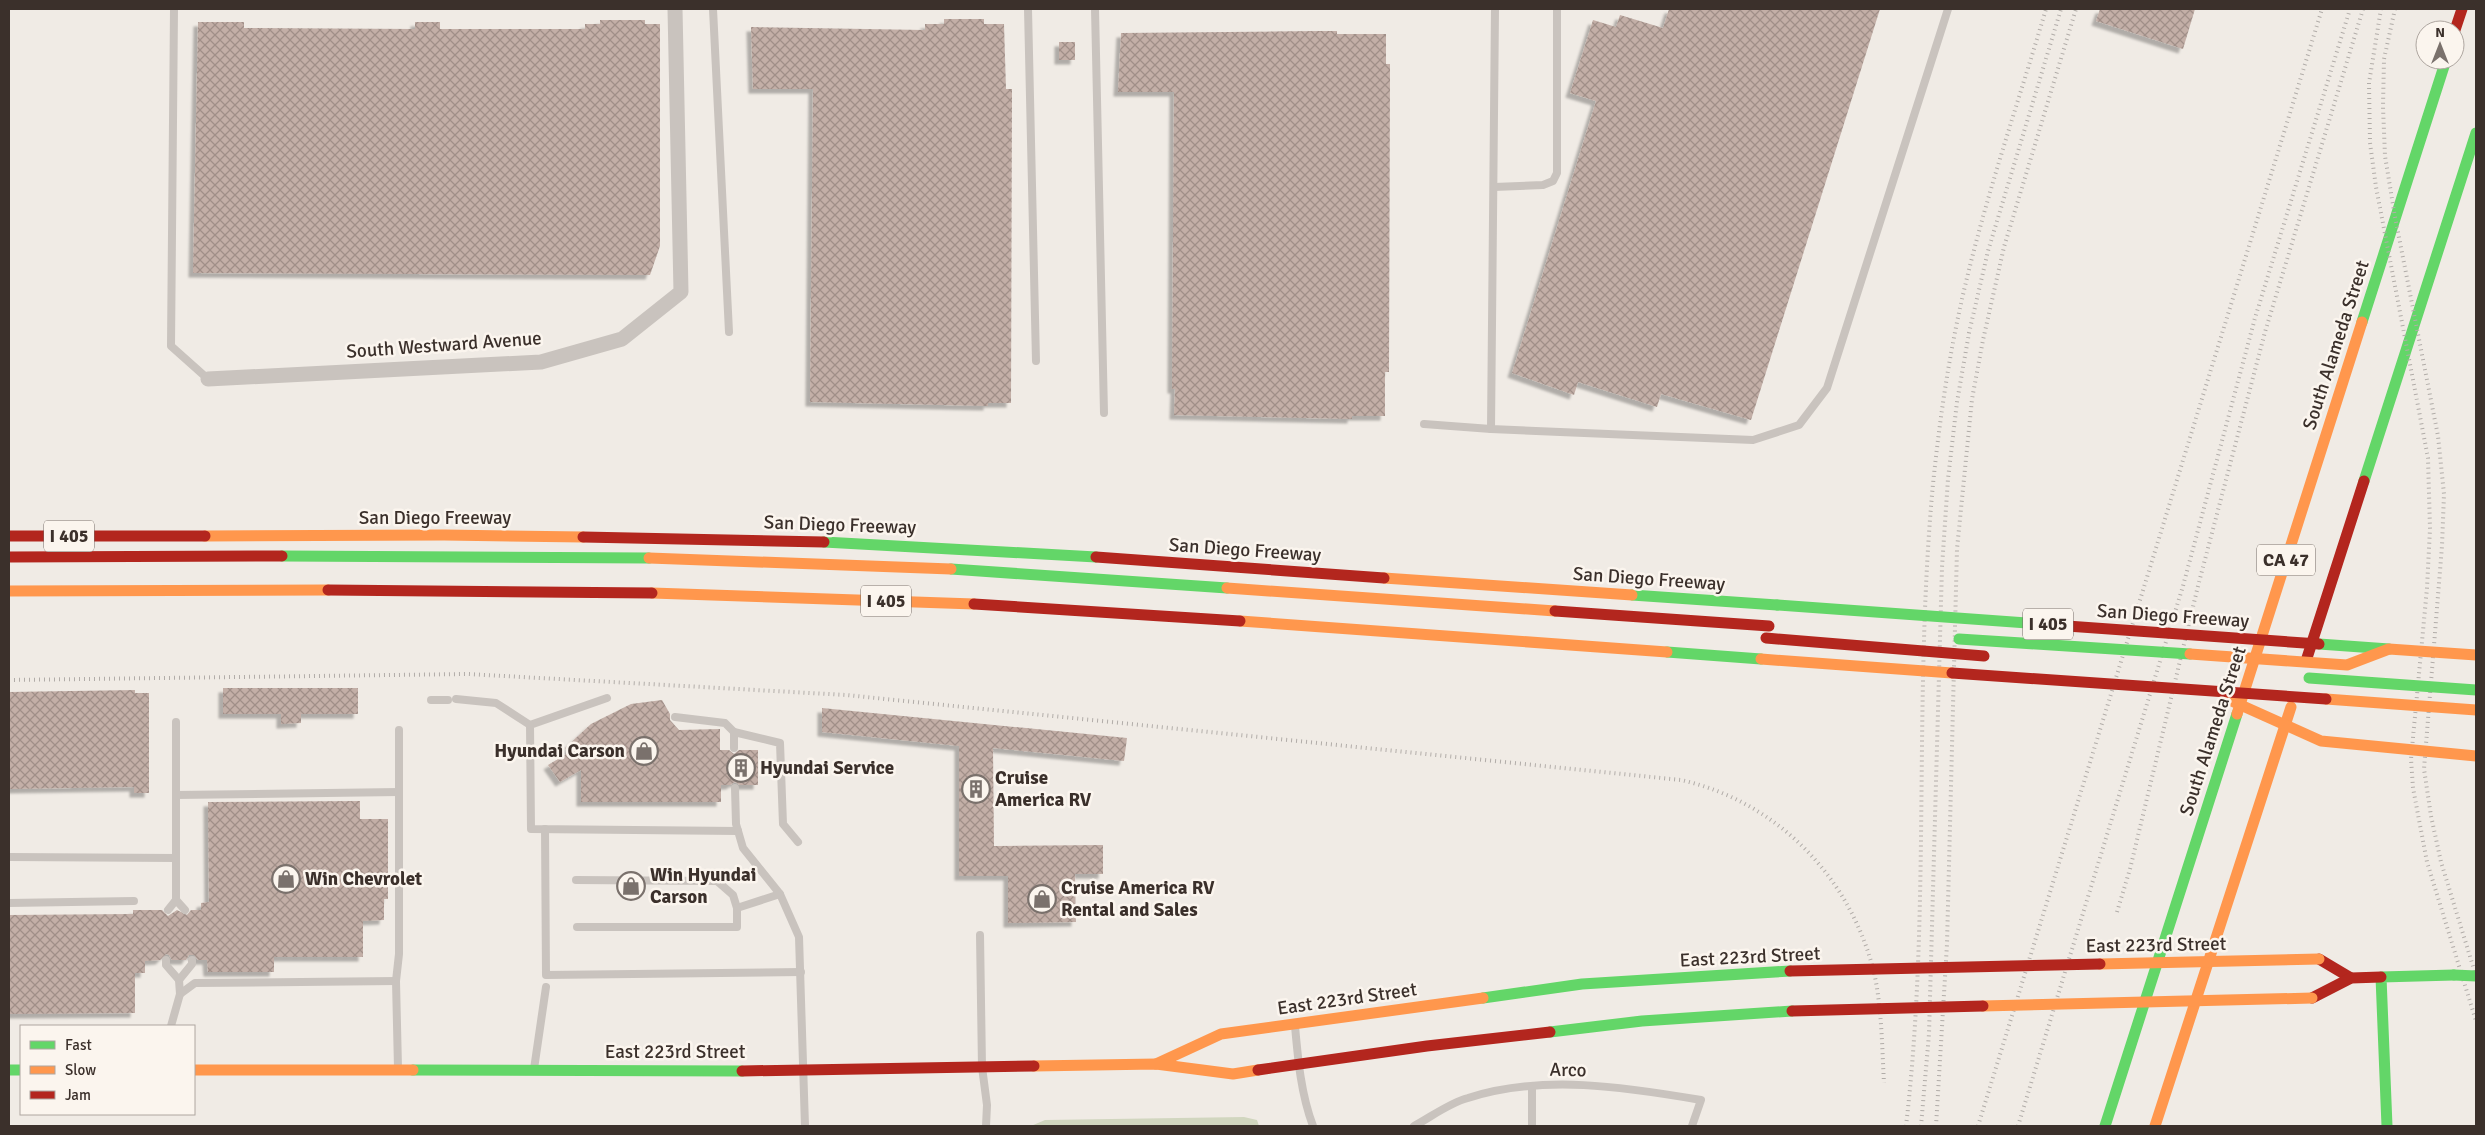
<svg xmlns="http://www.w3.org/2000/svg" width="2485" height="1135" viewBox="0 0 2485 1135" font-family="Signika,sans-serif">
<style>
.green{fill:#d1d6bf}
.building{fill:url(#building-cross-hatch);filter:url(#shadow)}
.lines{fill:none;stroke-linecap:round;stroke-linejoin:round}
.lane{stroke:#c9c3be;stroke-width:8}
.street{stroke:#c9c3be;stroke-width:15}
.fast{stroke:#63d668;stroke-width:11}
.slow{stroke:#ff974d;stroke-width:11}
.jam{stroke:#b3261e;stroke-width:11}
.rail{stroke:#b1aca8;stroke-width:4;stroke-dasharray:1 4;stroke-linecap:butt}
.fast-bridge{stroke:#63d668;stroke-width:11}
.slow-bridge{stroke:#ff974d;stroke-width:11}
.jam-bridge{stroke:#b3261e;stroke-width:11}
.labels{text-anchor:middle;dominant-baseline:central;stroke-width:5;stroke-linejoin:round;paint-order:stroke}
.shield{fill:#fbf5ee;stroke:#756b66;stroke-width:1}
.shield-label{font-size:18px;font-weight:bold;fill:#3b302b}
.street-label{font-size:19px;fill:#3b302b;stroke:#fbf5ee}
.poi-label{font-size:19px;font-weight:bold;fill:#3b302b;stroke:#fbf5ee;text-anchor:start}
</style>
<defs>
<pattern id="building-cross-hatch" width="8" height="8" patternUnits="userSpaceOnUse" patternTransform="scale(1.25)"><rect width="8" height="8" fill="#c3afa7"/><path d="M0 0l8 8M0 8l8-8" fill="none" stroke="#a08f88"/></pattern>
<filter id="shadow"><feDropShadow dx="-4.5" dy="4.5" stdDeviation="1" flood-color="#0004"/></filter>
</defs>
<rect width="100%" height="100%" fill="#f0ebe5"/>
<polygon class="green" points="1244,1117 1257,1120 1259,1126 1031,1126 1045,1120"/>
<g class="building">
<polygon points="1669,9 1880,9 1751,420 1661,394 1657,407 1578,382 1574,395 1512,373 1596,101 1570,93 1593,20 1616,27 1620,15 1663,28"/>
<polygon points="2100,9 2195,9 2183,49 2096,21"/>
<polygon points="944,19 984,19 984,24 1004,24 1006,89 1012,89 1011,403 988,403 988,406 810,402 813,89 753,89 751,27 925,30 925,24 944,24"/>
<polygon points="600,20 645,20 645,24 660,24 660,246 650,275 193,273 198,22 244,22 244,28 415,29 415,22 440,22 440,29 585,29 585,24 600,24"/>
<polygon points="1319,31 1337,31 1337,34 1386,34 1386,64 1390,64 1390,82 1389,372 1385,372 1385,416 1352,416 1352,419 1174,415 1175,389 1172,389 1174,92 1118,92 1121,33"/>
<rect x="1059" y="42" width="16" height="18"/>
<polygon points="223,688 358,688 358,714 301,714 301,723 281,724 281,714 223,714"/>
<polygon points="135,690 135,693 149,693 149,793 134,793 134,787 9,789 9,692"/>
<polygon points="662,700 670,714 670,720 679,730 720,729 720,750 729,750 734,754 739,750 758,750 758,785 740,785 735,782 730,785 721,785 721,802 581,802 581,770 560,782 548,765 568,753 565,748 591,724 631,704"/>
<polygon points="822,708 1127,738 1124,761 993,748 994,846 1103,845 1103,874 1075,874 1076,922 1008,923 1008,876 959,876 959,746 822,732"/>
<polygon points="360,801 360,819 388,819 388,899 384,899 384,920 363,921 363,957 274,957 274,972 208,972 207,960 198,960 194,955 189,955 186,960 172,960 169,955 166,954 160,960 145,961 145,973 135,973 135,1013 9,1014 9,915 133,914 133,910 162,910 168,916 177,910 187,915 191,910 201,910 201,903 209,902 208,802"/>
</g>
<g class="lines">
<g class="lane">
<polyline points="174,9 171,346 208,379"/>
<polyline points="713,9 729,332"/>
<polyline points="1028,9 1036,361"/>
<polyline points="1095,9 1104,413"/>
<polyline points="1495,9 1491,429 1753,440 1799,425 1827,388 1948,9"/>
<polyline points="1494,187 1543,185 1553,181 1557,173 1557,9"/>
<polyline points="1424,424 1491,429"/>
<polyline points="607,698 530,725 531,829 738,831"/>
<polyline points="456,699 496,703 530,725"/>
<polyline points="431,700 448,700"/>
<polyline points="675,717 725,723 734,732 734,748"/>
<polyline points="734,732 780,743 783,824 798,842"/>
<polyline points="735,788 736,824 743,848 780,894 799,937 805,1126"/>
<polyline points="176,795 399,792"/>
<polyline points="545,829 546,975 801,972"/>
<polyline points="9,857 176,858"/>
<polyline points="576,880 717,881 733,895 737,908 780,894"/>
<polyline points="176,900 185,910"/>
<polyline points="9,903 134,901"/>
<polyline points="168,910 176,900 176,722"/>
<polyline points="577,927 737,927 737,908"/>
<polyline points="980,935 982,1067 987,1105 986,1126"/>
<polyline points="166,960 166,965 179,980 180,994"/>
<polyline points="179,980 192,964 192,960"/>
<polyline points="171,1026 180,994 195,983 396,981"/>
<path d="M1295 1026C1298 1060 1301 1094 1313 1126"/>
<polyline points="398,1068 396,981 399,954 399,730"/>
<polyline points="534,1069 546,987"/>
<polyline points="1532,1087 1532,1126"/>
<path d="M1414 1126C1431 1117 1449 1103 1468 1098 1542 1074 1625 1087 1701 1100L1692 1126"/>
</g>
<polyline class="street" points="208,379 541,362 622,339 681,292 675,9"/>
<g class="fast">
<polyline points="2362,322 2446,60"/>
<polyline points="2364,481 2476,133"/>
<polyline points="824,542 1096,557"/>
<polyline points="282,556 649,558"/>
<polyline points="951,569 1227,588"/>
<polyline points="1632,595 1777,605"/>
<polyline points="2319,644 2389,649"/>
<polyline points="1667,652 1761,659"/>
<polyline points="1483,998 1582,984 1790,971"/>
<polyline points="1550,1032 1642,1021 1792,1011"/>
<polyline points="9,1070 21,1070"/>
<polyline points="413,1070 742,1071"/>
<polyline points="2105,1126 2237,714"/>
<polyline points="2387,1126 2381,977 2454,975"/>
</g>
<g class="slow">
<polyline points="205,536 444,535 583,537"/>
<polyline points="649,558 951,569"/>
<polyline points="1384,578 1632,595"/>
<polyline points="1227,588 1555,611"/>
<polyline points="9,591 328,590"/>
<polyline points="652,593 974,604"/>
<polyline points="1240,621 1667,652"/>
<polyline points="2237,714 2362,322"/>
<polyline points="1156,1064 1221,1034 1483,998"/>
<polyline points="1034,1066 1156,1064 1233,1074 1258,1070"/>
<polyline points="194,1070 413,1070"/>
<polyline points="2155,1126 2291,707"/>
</g>
<g class="jam">
<polyline points="2455,30 2462,9"/>
<polyline points="9,536 205,536"/>
<polyline points="583,537 824,542"/>
<polyline points="9,557 282,556"/>
<polyline points="1096,557 1384,578"/>
<polyline points="328,590 652,593"/>
<polyline points="974,604 1240,621"/>
<polyline points="1555,611 1769,626"/>
<polyline points="2306,661 2364,481"/>
<polyline points="2319,959 2351,978"/>
<polyline points="2312,998 2351,978 2381,977"/>
<polyline points="1258,1070 1427,1046 1550,1032"/>
<polyline points="742,1071 1034,1066"/>
</g>
<g class="rail">
<polyline points="2381,9 2369,83 2370,143 2376,187 2428,458 2430,529 2427,588 2411,759 2413,788 2427,862 2476,1021"/>
<polyline points="2395,9 2384,59 2383,107 2385,156 2395,217 2438,436 2444,494 2442,546 2424,769 2431,816 2441,862 2476,976"/>
<path d="M9 680 468 674 846 695 1681 780C1779 802 1853 880 1875 977 1882 1012 1882 1048 1884 1083"/>
<polyline points="2117,912 2130,869 2198,586 2265,332 2363,9"/>
<path d="M1906 1126C1931 913 1913 697 1933 484 1940 416 1950 348 1966 282 1988 190 2019 100 2046 9"/>
<polyline points="1921,1126 1929,1034 1942,567 1948,479 1957,402 1969,333 1988,251 2061,9"/>
<polyline points="1936,1126 1947,944 1957,549 1972,399 1983,340 2004,247 2076,9"/>
<polyline points="1978,1126 2322,9"/>
<polyline points="2018,1126 2183,586 2255,318 2350,9"/>
</g>
<g class="fast-bridge">
<polyline points="1777,605 2067,626"/>
<polyline points="1959,639 2190,654"/>
<polyline points="2309,678 2476,690"/>
<polyline points="2454,975 2476,976"/>
</g>
<g class="slow-bridge">
<polyline points="2190,654 2347,665 2389,649 2476,655"/>
<polyline points="1761,659 1952,673"/>
<polyline points="2225,698 2321,741 2476,756"/>
<polyline points="2326,699 2476,710"/>
<polyline points="2100,964 2319,959"/>
<polyline points="1983,1006 2312,998"/>
</g>
<g class="jam-bridge">
<polyline points="2067,626 2319,644"/>
<polyline points="1766,638 1984,656"/>
<polyline points="1952,673 2326,699"/>
<polyline points="1790,971 2100,964"/>
<polyline points="1792,1011 1983,1006"/>
</g>
</g>
<defs>
<symbol id="shop-ring" viewBox="-11 -11 22 22"><circle r="9.5" fill="#fbf5ee" stroke="#7a716c" stroke-width="1.5"/><path d="M-5-2.5h2.3a2.7 3.5 0 0 1 5.4 0H5L5.5 6h-11ZM-1.5-2.5h3a1.5 2.3 0 0 0-3 0Z" fill="#7a716c"/></symbol>
<symbol id="building-ring" viewBox="-11 -11 22 22"><circle r="9.5" fill="#fbf5ee" stroke="#7a716c" stroke-width="1.5"/><path d="M-4-6H4V6H1V3H-1V6H-4ZM-2.5-4.3h1.7v1.8h-1.7ZM.8-4.3h1.7v1.8H.8ZM-2.5-1h1.7V.8h-1.7ZM.8-1h1.7V.8H.8Z" fill="#7a716c"/></symbol>
</defs>
<g fill-rule="evenodd">
<use href="#shop-ring" x="628" y="735" width="32" height="32"/>
<use href="#building-ring" x="725" y="752" width="32" height="32"/>
<use href="#building-ring" x="960" y="773" width="32" height="32"/>
<use href="#shop-ring" x="270" y="863" width="32" height="32"/>
<use href="#shop-ring" x="615" y="870" width="32" height="32"/>
<use href="#shop-ring" x="1026" y="883" width="32" height="32"/>
</g>
<g class="labels">
<g class="shield">
<rect x="44" y="520.5" width="50" height="31" rx="4"/>
<rect x="2257" y="544.5" width="58" height="31" rx="4"/>
<rect x="861" y="585.5" width="50" height="31" rx="4"/>
<rect x="2023" y="608.5" width="50" height="31" rx="4"/>
</g>
<g class="shield-label">
<text x="69" y="536">I 405</text>
<text x="2286" y="560">CA 47</text>
<text x="886" y="601">I 405</text>
<text x="2048" y="624">I 405</text>
</g>
<g class="street-label">
<text transform="translate(444 345) rotate(-4)">South Westward Avenue</text>
<text transform="translate(2336 345) rotate(-72)">South Alameda Street</text>
<text x="435" y="518">San Diego Freeway</text>
<text transform="translate(840 525) rotate(2)">San Diego Freeway</text>
<text transform="translate(1245 550) rotate(4)">San Diego Freeway</text>
<text transform="translate(1649 579) rotate(4)">San Diego Freeway</text>
<text transform="translate(2173 616) rotate(4)">San Diego Freeway</text>
<text transform="translate(2213 731) rotate(-72)">South Alameda Street</text>
<text transform="translate(2156 945) rotate(-1)">East 223rd Street</text>
<text transform="translate(1750 957) rotate(-3)">East 223rd Street</text>
<text transform="translate(1347 999) rotate(-8)">East 223rd Street</text>
<text x="675" y="1052">East 223rd Street</text>
<text transform="translate(1568 1070) rotate(1)">Arco</text>
</g>
<g class="poi-label">
<text x="625" y="751" text-anchor="end">Hyundai Carson</text>
<text x="760" y="768">Hyundai Service</text>
<text x="995" y="778">Cruise<tspan x="995" dy="22">America RV</tspan></text>
<text x="650" y="875">Win Hyundai<tspan x="650" dy="22">Carson</tspan></text>
<text x="305" y="879">Win Chevrolet</text>
<text x="1061" y="888">Cruise America RV<tspan x="1061" dy="22">Rental and Sales</tspan></text>
</g>
</g>
<rect width="2485" height="1135" fill="none" stroke="#3b302b" stroke-width="20"/>
<rect x="20" y="1025" width="175" height="90" fill="#fbf5ee" stroke="#aea6a0"/>
<rect x="30" y="1041" width="25" height="8" fill="#63d668" stroke="#aea6a0"/>
<text x="65" y="1050" font-size="15" fill="#3b302b">Fast</text>
<rect x="30" y="1066" width="25" height="8" fill="#ff974d" stroke="#aea6a0"/>
<text x="65" y="1075" font-size="15" fill="#3b302b">Slow</text>
<rect x="30" y="1091" width="25" height="8" fill="#b3261e" stroke="#aea6a0"/>
<text x="65" y="1100" font-size="15" fill="#3b302b">Jam</text>
<g transform="translate(2440 45)"><circle r="24" fill="#fbf5ee" stroke="#aea6a0"/>
<path d="M0-4L9 19L0 12L-9 19Z" fill="#7a716c"/>
<text y="-8" font-size="14" font-weight="bold" text-anchor="middle" fill="#3b302b">N</text>
</g>
</svg>
